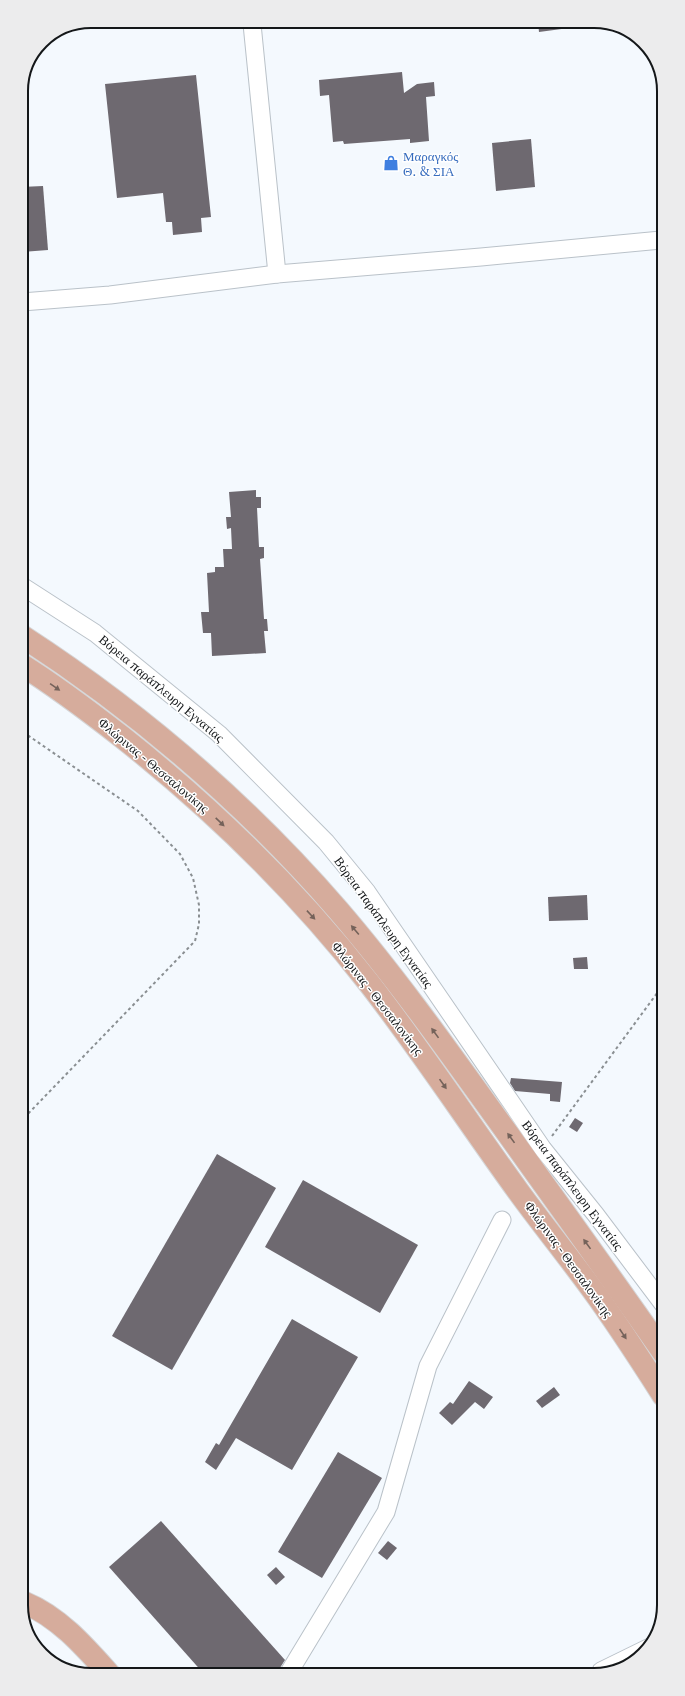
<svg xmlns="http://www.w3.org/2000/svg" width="685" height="1696" viewBox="0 0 685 1696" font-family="'PT Serif',serif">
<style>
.building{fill:#6e6970}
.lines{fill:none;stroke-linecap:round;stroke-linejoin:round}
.minor-casing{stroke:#bac2c9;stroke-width:19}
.major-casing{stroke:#d5d5d6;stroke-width:24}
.path{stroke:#8a8f92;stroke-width:2;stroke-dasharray:3 3;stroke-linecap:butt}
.minor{stroke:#fff;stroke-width:17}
.major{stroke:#d6ac9c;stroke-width:22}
.oneway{fill:#75625a}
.labels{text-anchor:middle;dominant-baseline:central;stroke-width:3;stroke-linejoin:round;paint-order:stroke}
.shop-label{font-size:13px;fill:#366cbe;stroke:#fff;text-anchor:start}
.street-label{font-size:13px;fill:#141719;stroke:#fff}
.rim{fill:none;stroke:#141719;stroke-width:2}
</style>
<rect width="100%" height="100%" fill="#f4f9fe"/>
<g class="building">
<polygon points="568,21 569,28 539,32 538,22"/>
<polygon points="402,72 404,93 417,84 434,82 435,96 426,97 429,141 410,143 410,139 344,144 343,141 333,142 329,95 320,96 319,80"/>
<polygon points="196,75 211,217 201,218 202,232 173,235 172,222 166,222 163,193 117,198 105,84"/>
<polygon points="531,139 535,187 496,191 492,143"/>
<polygon points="43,186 48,250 22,252 21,187"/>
<polygon points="256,490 256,497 261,497 261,508 257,508 259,547 264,547 264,558 260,559 264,619 267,619 268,631 264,631 266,653 212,656 211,633 203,633 201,612 209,612 207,573 215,572 215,567 224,567 223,549 232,549 231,528 227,529 226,517 231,517 229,492"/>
<polygon points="587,895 588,920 549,921 548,897"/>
<polygon points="587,957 588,969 574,969 573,958"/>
<polygon points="511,1078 562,1082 560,1102 550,1101 550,1094 515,1091 510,1083"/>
<polygon points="575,1118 583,1123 577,1132 569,1127"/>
<polygon points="217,1154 276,1188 172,1370 112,1336"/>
<polygon points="303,1180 418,1245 380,1313 265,1247"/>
<polygon points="292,1319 358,1357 292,1470 236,1438 216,1470 205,1462 216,1443 219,1445"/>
<polygon points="469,1381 493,1397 484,1409 475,1402 452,1425 439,1413 450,1402 453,1404"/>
<polygon points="554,1387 560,1395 542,1408 536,1401"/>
<polygon points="338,1452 382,1478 322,1578 278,1552"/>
<polygon points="161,1521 285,1660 276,1674 204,1674 109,1567"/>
<polygon points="388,1541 397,1548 387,1560 378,1553"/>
<polygon points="276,1567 285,1577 276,1585 267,1575"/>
</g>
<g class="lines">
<defs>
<g id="minor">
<polyline points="252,24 277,274"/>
<polyline points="22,302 110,295 277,274 481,257 661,240"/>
<polyline points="22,586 95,633 219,734 326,842 367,892 543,1149 596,1215 663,1304"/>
<polyline points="601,1671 650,1647"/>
<polyline points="288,1674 386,1512 428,1366 502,1220"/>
</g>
<g id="major">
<path d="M22 636C139 712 247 805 338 910 399 981 453 1058 508 1134 560 1207 612 1279 663 1352"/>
<path d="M22 665C57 687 90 712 122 737 213 809 297 891 369 983 421 1050 468 1122 518 1191 542 1224 568 1256 592 1289 617 1323 640 1359 663 1395"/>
<path d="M25 1603C59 1617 85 1647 110 1675"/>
</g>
</defs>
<use href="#minor" class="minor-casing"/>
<use href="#major" class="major-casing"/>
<g class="path">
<polyline points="23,732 138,811 180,854 193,878 199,905 199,924 195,941 23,1119"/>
<polyline points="552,1136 663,985"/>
</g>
<use href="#minor" class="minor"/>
<use href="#major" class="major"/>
</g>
<defs><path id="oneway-solid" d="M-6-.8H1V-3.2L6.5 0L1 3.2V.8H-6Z"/></defs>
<g class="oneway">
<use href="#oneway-solid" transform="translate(55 687) rotate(35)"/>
<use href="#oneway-solid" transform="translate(220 822) rotate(44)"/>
<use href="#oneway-solid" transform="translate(311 915) rotate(47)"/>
<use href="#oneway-solid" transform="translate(355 930) rotate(-130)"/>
<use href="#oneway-solid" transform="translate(435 1033) rotate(-126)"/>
<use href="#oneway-solid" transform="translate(443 1084) rotate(55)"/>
<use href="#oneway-solid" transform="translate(511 1138) rotate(-126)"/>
<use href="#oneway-solid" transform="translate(587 1244) rotate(-126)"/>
<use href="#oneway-solid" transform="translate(623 1334) rotate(56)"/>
</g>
<defs>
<symbol id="shop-bare" viewBox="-9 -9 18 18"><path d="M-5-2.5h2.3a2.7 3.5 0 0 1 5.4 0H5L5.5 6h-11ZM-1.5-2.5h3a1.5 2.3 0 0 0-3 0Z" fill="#3f7fe0" stroke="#fff" stroke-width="2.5" paint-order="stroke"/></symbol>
</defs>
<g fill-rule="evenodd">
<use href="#shop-bare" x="380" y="152" width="22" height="22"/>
</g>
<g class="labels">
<g class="shop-label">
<text x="403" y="156">Μαραγκός<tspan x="403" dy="15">Θ. &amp; ΣΙΑ</tspan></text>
</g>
<g class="street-label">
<text transform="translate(162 688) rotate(40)">Βόρεια παράπλευρη Εγνατίας</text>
<text transform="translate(154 765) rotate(40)">Φλώρινας - Θεσσαλονίκης</text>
<text transform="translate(384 922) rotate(54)">Βόρεια παράπλευρη Εγνατίας</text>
<text transform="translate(378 998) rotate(52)">Φλώρινας - Θεσσαλονίκης</text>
<text transform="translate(573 1185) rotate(53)">Βόρεια παράπλευρη Εγνατίας</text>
<text transform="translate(569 1259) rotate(54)">Φλώρινας - Θεσσαλονίκης</text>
</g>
</g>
<path d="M0 0H685V1696H0ZM91 28H594A63 63 0 0 1 657 91V1605A63 63 0 0 1 594 1668H91A63 63 0 0 1 28 1605V91A63 63 0 0 1 91 28Z" fill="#ececed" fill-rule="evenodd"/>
<path class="rim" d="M91 28H594A63 63 0 0 1 657 91V1605A63 63 0 0 1 594 1668H91A63 63 0 0 1 28 1605V91A63 63 0 0 1 91 28Z"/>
</svg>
